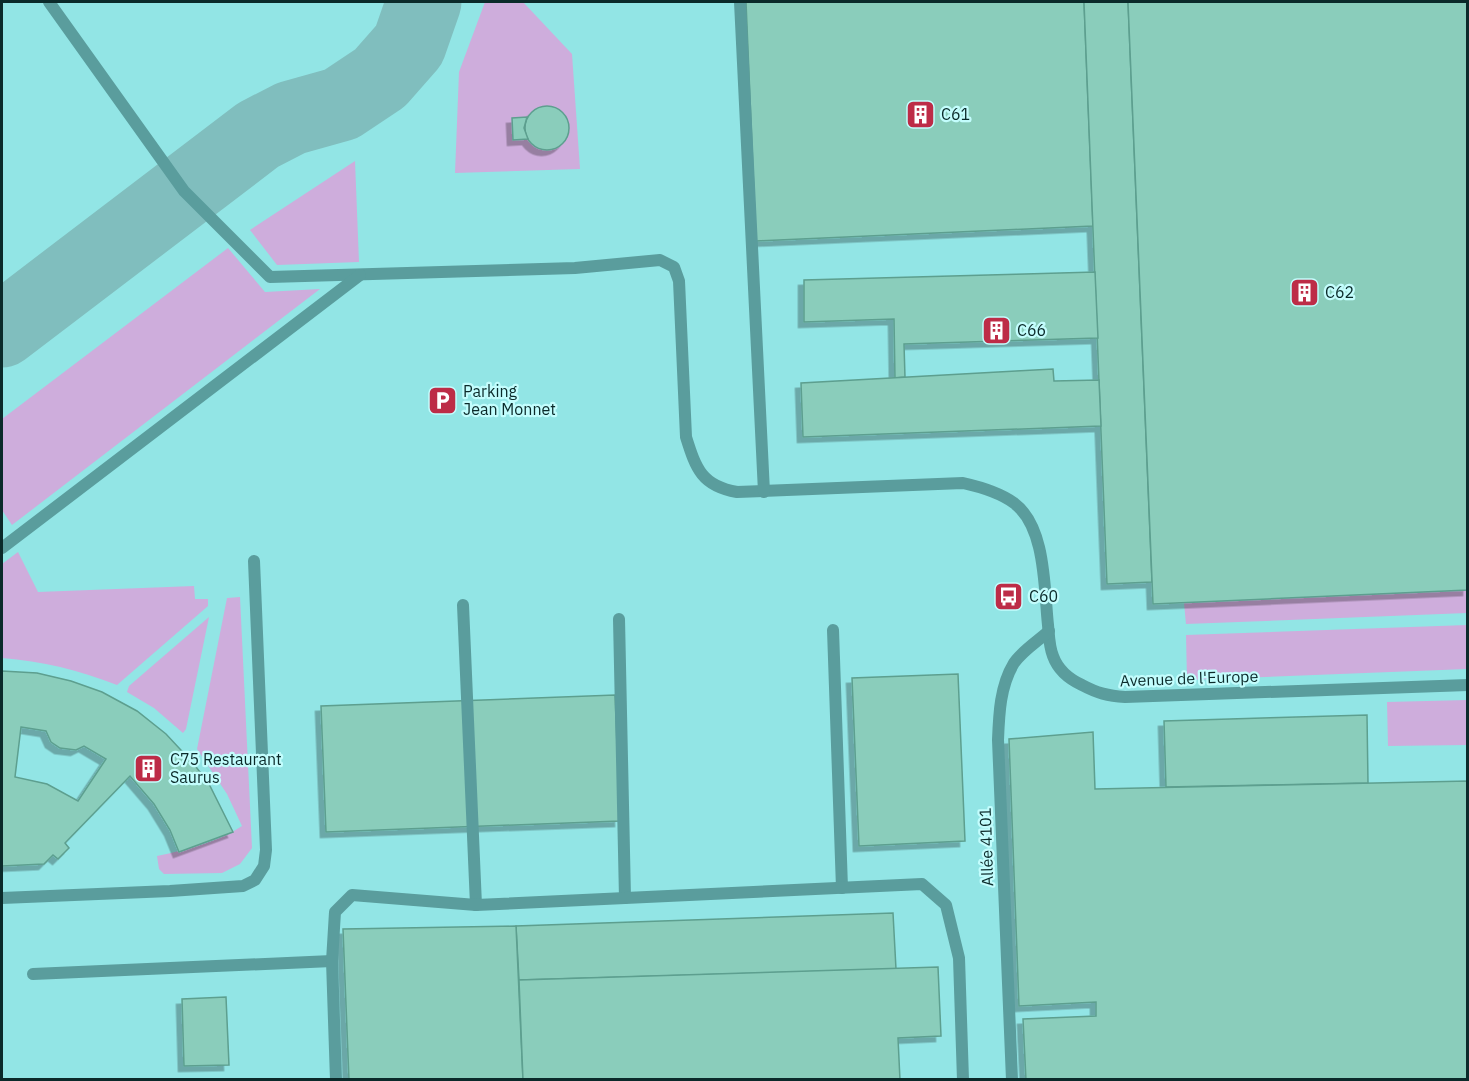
<svg xmlns="http://www.w3.org/2000/svg" width="1469" height="1081" viewBox="0 0 1469 1081" font-family="'IBM Plex Sans',sans-serif">
<style>
.built{fill:#92e5e5}
.green{fill:#ceaddc}
.lines{fill:none;stroke-linecap:round;stroke-linejoin:round}
.taxiway{stroke:#80bebe;stroke-width:75}
.building{fill:#8acdbb;stroke:#5d9f8f;stroke-width:1.5;fill-rule:evenodd;filter:url(#shadow)}
.service{stroke:#5a9d9d;stroke-width:12}
.labels{text-anchor:middle;dominant-baseline:central;stroke-width:4.5;stroke-linejoin:round;paint-order:stroke}
.poi-label{font-size:16px;fill:#0b2a2a;stroke:#c3fdfd;text-anchor:start}
.street-label{font-size:16px;fill:#0b2a2a;stroke:#c3fdfd}
</style>
<defs>
<filter id="shadow"><feDropShadow dx="-5.5" dy="5.5" stdDeviation="0" flood-color="#0004"/></filter>
</defs>
<rect width="100%" height="100%" fill="#a9f3f3"/>
<polygon class="built" points="2,2 1467,2 1467,1079 2,1080"/>
<g class="green">
<polygon points="485,2 523,2 572,54 580,169 455,173 459,72"/>
<polygon points="355,161 359,262 277,265 250,230"/>
<polygon points="228,248 265,292 320,289 12,525 2,510 2,419"/>
<path d="M18 552 38 592 194 586 195 599H208V606L117 685C79 670 42 661 2 658V564Z"/>
<polygon points="1467,590 1467,613 1186,624 1184,603"/>
<path d="M240 597 252 848 240 864 222 873 164 874 159 869 157 856C185 850 218 842 242 826L227 794 197 749 227 598Z"/>
<polygon points="209,617 186,729 183,733 154,708 127,692 129,686"/>
<polygon points="1467,625 1467,669 1187,680 1186,635"/>
<polygon points="1467,700 1467,745 1388,746 1387,702"/>
</g>
<g class="lines">
<polyline class="taxiway" points="2,330 258,135 291,118 341,104 380,78 409,45 424,2"/>
</g>
<g class="building">
<polygon points="746,2 1084,2 1093,226 756,241"/>
<polygon points="1084,2 1128,2 1152,582 1107,584"/>
<polygon points="1128,2 1468,2 1468,590 1153,604"/>
<circle cx="547" cy="128" r="22"/>
<polygon points="527,117 524,128 528,139 513,140 512,118"/>
<polygon points="1095,272 1098,338 904,344 905,377 895,378 894,319 804,322 804,280"/>
<polygon points="1053,369 1054,381 1099,380 1101,426 803,437 801,383"/>
<path d="M2 671 37 673 71 681 102 692 137 711 166 734 193 763 209 784 233 832 179 852 170 830 154 804 130 776 65 843 69 848 58 859 53 855 44 864 2 866ZM21 727 46 731 51 742 60 748 76 750 84 746 106 759 78 801 47 784 15 777Z"/>
<polygon points="958,674 965,841 859,846 852,678"/>
<polygon points="615,695 620,821 326,832 321,706"/>
<polygon points="1367,715 1368,783 1166,787 1164,721"/>
<polygon points="1093,732 1095,789 1468,781 1468,1080 1026,1080 1023,1019 1096,1016 1096,1002 1019,1006 1009,739"/>
<polygon points="893,913 896,969 519,980 516,926"/>
<polygon points="516,926 523,1080 349,1080 343,929"/>
<polygon points="938,967 941,1036 898,1038 900,1080 523,1080 519,980"/>
<polygon points="226,997 229,1065 184,1066 182,999"/>
</g>
<g class="lines">
<g class="service">
<path d="M49 2 184 191 270 277 575 268 660 260 674 267 679 281 686 437C696 469 702 486 737 492L963 483C981 487 999 492 1014 503 1046 527 1044 588 1048 625 1049 635 1049 646 1053 656 1058 670 1069 679 1082 685 1097 693 1108 696 1125 697L1468 685"/>
<polyline points="740,2 764,492"/>
<polyline points="2,548 360,275"/>
<polyline points="463,605 476,905"/>
<polyline points="619,619 625,898"/>
<polyline points="833,630 842,888"/>
<polyline points="2,898 170,891 243,886 255,880 264,866 266,850 254,561"/>
<polyline points="33,974 332,961"/>
<polyline points="336,1080 332,961 335,912 352,895 476,905 922,884 946,905 959,958 963,1080"/>
<path d="M1012 1080 998 740C999 714 1000 686 1014 663 1022 651 1038 641 1049 631"/>
</g>
</g>
<defs>
<symbol id="building-square" viewBox="-11 -11 22 22"><rect x="-9" y="-9" width="18" height="18" rx="4" fill="#bd2c47" stroke="#c3fdfd"/><path d="M-4-6H4V6H1V3H-1V6H-4ZM-2.5-4.3h1.7v1.8h-1.7ZM.8-4.3h1.7v1.8H.8ZM-2.5-1h1.7V.8h-1.7ZM.8-1h1.7V.8H.8Z" fill="#fff"/></symbol>
<symbol id="parking-square" viewBox="-11 -11 22 22"><rect x="-9" y="-9" width="18" height="18" rx="4" fill="#bd2c47" stroke="#c3fdfd"/><path d="M-3.5-5.5H1a3.5 3.5 0 0 1 0 7H-1V5.5H-3.5ZM-1-3.4V-.6H.8a1.4 1.4 0 0 0 0-2.8Z" fill="#fff"/></symbol>
<symbol id="bus-square" viewBox="-11 -11 22 22"><rect x="-9" y="-9" width="18" height="18" rx="4" fill="#bd2c47" stroke="#c3fdfd"/><path d="M-5-6H5V4H4V6H2V4H-2V6H-4V4H-5ZM-3.5-4V0h7V-4ZM-3.5 1.2v1.5H-2V1.2ZM2 1.2v1.5H3.5V1.2Z" fill="#fff"/></symbol>
</defs>
<g fill-rule="evenodd">
<use href="#building-square" x="904" y="98" width="33" height="33"/>
<use href="#building-square" x="1288" y="276" width="33" height="33"/>
<use href="#building-square" x="980" y="314" width="33" height="33"/>
<use href="#parking-square" x="426" y="384" width="33" height="33"/>
<use href="#bus-square" x="992" y="580" width="33" height="33"/>
<use href="#building-square" x="132" y="752" width="33" height="33"/>
</g>
<g class="labels">
<g class="poi-label">
<text x="941" y="114">C61</text>
<text x="1325" y="292">C62</text>
<text x="1017" y="330">C66</text>
<text x="463" y="391">Parking<tspan x="463" dy="18">Jean Monnet</tspan></text>
<text x="1029" y="596">C60</text>
<text x="170" y="759">C75 Restaurant<tspan x="170" dy="18">Saurus</tspan></text>
</g>
<g class="street-label">
<text transform="translate(1189 678) rotate(-2)">Avenue de l'Europe</text>
<text transform="translate(986 847) rotate(-92)">Allée 4101</text>
</g>
</g>
<rect width="1469" height="1081" fill="none" stroke="#0b2a2a" stroke-width="6"/>
</svg>
